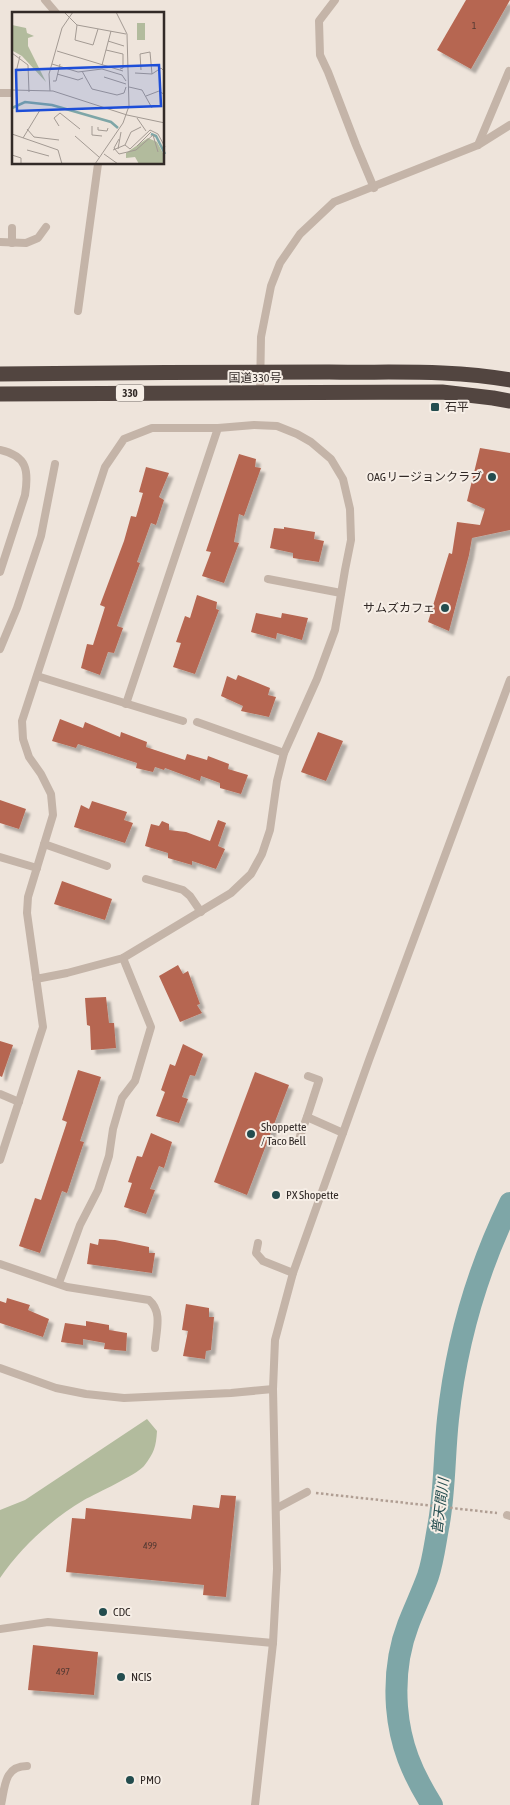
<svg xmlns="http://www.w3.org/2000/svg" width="510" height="1805" viewBox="0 0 510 1805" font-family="'Asap Condensed','Noto Sans JP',sans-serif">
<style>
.green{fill:#b2bb9d}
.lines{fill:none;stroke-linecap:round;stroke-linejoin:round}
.river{stroke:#7ea6a7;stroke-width:22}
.building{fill:#b66651;filter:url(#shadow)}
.path{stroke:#b09e93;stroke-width:2.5;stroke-dasharray:2.5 2.5;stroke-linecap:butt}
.lane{stroke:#c4b4a8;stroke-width:8}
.highway{stroke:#524540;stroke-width:15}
.poi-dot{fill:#234c4e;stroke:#f6eee6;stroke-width:2}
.labels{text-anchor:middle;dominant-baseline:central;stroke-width:4;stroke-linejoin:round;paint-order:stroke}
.number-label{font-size:10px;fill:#533932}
.shield{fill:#f6eee6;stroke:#6d6560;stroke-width:1}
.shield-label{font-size:11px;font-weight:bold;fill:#322a27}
.street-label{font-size:12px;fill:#322a27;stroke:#f6eee6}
.poi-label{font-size:12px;fill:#322a27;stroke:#f6eee6;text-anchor:start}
.water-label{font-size:14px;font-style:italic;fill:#234c4e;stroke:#f6eee6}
.inset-river{fill:none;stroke:#7ea6a7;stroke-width:2.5}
.inset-road{fill:none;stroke:#a39a93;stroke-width:1}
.view{fill:#1d4ed8;fill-opacity:0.15;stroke:#1d4ed8;stroke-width:2.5}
.inset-edge{fill:none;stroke:#322a27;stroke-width:2.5}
</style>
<defs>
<filter id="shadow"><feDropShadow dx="4.5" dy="4.5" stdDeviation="1" flood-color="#0004"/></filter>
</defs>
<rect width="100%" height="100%" fill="#eee4db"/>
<path class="green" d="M147 1419 157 1431C156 1447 154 1453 144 1466 136 1475 97 1493 84 1500 52 1519 21 1547 0 1578V1510L25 1500Z"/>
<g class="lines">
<path class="river" d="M432 1805C412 1773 400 1745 397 1707 395 1679 398 1651 408 1625 414 1609 422 1593 428 1576 433 1561 435 1544 438 1528 445 1492 444 1456 448 1419 456 1344 477 1271 510 1203"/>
</g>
<g class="building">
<polygon points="466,0 510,0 471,69 437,50"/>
<polygon points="480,448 510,453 510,530 472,538 469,555 449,631 428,622 449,553 452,554 457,522 480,525 485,509 467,501"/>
<polygon points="239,454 256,459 255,467 261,468 244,516 239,514 234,542 239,543 224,583 202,576 211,552 206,551"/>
<polygon points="146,467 169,473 159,497 164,500 156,525 151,523 137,562 140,563 117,626 123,628 114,653 108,652 100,675 81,668 87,644 93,645 105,607 100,605 124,541 131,516 136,517 143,493 139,492"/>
<polygon points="284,527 315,532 314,539 324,541 319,562 293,558 293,553 270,548 274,528 284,529"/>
<polygon points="197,595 217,602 216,609 219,610 195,674 173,667 181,643 176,642 185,616 190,618"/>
<polygon points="256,613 281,618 282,613 308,618 302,640 277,633 276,639 251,632"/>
<polygon points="238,675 270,688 268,695 276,697 269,717 241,711 243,706 221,696 227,676 236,680"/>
<polygon points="60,719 83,728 85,722 120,737 121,732 147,742 146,747 185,760 187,754 207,760 208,756 229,764 228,769 248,775 241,794 220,788 220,783 201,776 200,781 165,768 164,770 155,767 153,772 136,768 137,763 78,744 76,748 52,741"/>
<polygon points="318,732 343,741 326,781 301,772"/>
<polygon points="0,800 26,809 19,829 0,823"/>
<polygon points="92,801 127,812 124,820 133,823 125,843 74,827 81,805 89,809"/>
<polygon points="218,820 226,823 218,846 225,849 216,869 192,861 192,865 168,858 168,853 145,846 151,824 159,826 162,821 169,824 169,830 186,832 210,841"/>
<polygon points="62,881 112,899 105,920 54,904"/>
<polygon points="178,965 183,974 188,971 200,1004 197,1005 202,1013 180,1022 159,976"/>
<polygon points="106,997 109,1023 114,1023 116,1048 91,1050 90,1026 87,1025 85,998"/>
<polygon points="0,1041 13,1045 2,1077 0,1076"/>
<polygon points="183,1044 203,1054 195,1076 190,1075 182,1097 188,1099 179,1123 156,1116 165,1092 161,1090 170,1064 175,1066"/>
<polygon points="78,1070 101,1077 80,1141 84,1142 67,1193 62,1191 40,1253 19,1246 35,1198 41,1200 67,1122 62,1120"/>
<polygon points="255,1072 289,1085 247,1195 214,1182"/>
<polygon points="151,1133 172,1142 164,1168 159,1166 150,1189 155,1190 146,1214 124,1207 132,1183 128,1182 137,1156 142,1157"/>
<polygon points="99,1239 115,1240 149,1247 149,1253 155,1253 152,1273 87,1264 90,1243 98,1245"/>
<polygon points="7,1298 30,1305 28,1310 49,1319 43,1337 0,1323 0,1301 6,1303"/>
<polygon points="186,1304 209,1308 209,1317 214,1317 211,1350 206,1351 205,1359 183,1356 188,1331 182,1330"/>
<polygon points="86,1321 109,1325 109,1330 127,1333 126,1351 104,1349 105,1343 83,1339 83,1345 61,1342 65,1323 86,1326"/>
<polygon points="221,1495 236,1496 226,1597 203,1595 204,1585 66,1572 72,1518 85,1519 86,1508 191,1519 193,1505 219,1508"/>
<polygon points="33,1645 98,1652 94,1695 28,1690"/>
</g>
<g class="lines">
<polyline class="path" points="316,1493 497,1513"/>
<g class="lane">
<polyline points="45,0 57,14"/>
<polyline points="335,0 319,21 320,55 328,72 356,145 374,188"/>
<polyline points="0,93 14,93"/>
<polyline points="478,145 509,71"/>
<polyline points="0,242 26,243 38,238 46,227"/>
<polyline points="12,243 12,228"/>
<polyline points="78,311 98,164"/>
<polyline points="260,393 261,337 271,286 280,263 300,234 334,202 478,145 510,125"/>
<path d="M0 450C27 456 29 470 25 495L0 572"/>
<polyline points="268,579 341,593"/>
<polyline points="0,649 17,608 41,536 55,464"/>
<polyline points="37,676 183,721"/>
<polyline points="126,704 218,428"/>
<polyline points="197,722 284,753"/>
<polyline points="44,844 107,866"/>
<polyline points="0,857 37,868"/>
<polyline points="146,879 183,890 190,896 201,912"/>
<polyline points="0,1094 19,1102"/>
<polyline points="307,1117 319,1080 308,1076"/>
<polyline points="300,1136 307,1117 343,1133"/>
<polyline points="0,1160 43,1027 27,913 28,897 53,815 51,794 41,774 29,757 23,739 22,721 105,467 124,439 152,428 218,428 254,425 277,426 297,434 311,442 331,459 343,479 350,509 351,540 345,570 335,630 317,679 284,753 277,781 270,830 262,854 251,874 231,893 123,958 67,973 36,979"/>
<polyline points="258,1243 256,1253 263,1261 293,1273"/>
<path d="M0 1264 67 1287 149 1300C163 1312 156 1331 155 1348"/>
<polyline points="59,1283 80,1225 98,1190 109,1156 113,1129 122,1098 135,1081 151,1027 123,958"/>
<polyline points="0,1368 56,1388 86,1394 124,1398 231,1393 273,1389"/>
<polyline points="277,1508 307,1492"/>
<polyline points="507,1515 510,1516"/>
<polyline points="0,1629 48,1622 273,1643"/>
<path d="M1 1805C5 1787 4 1766 27 1766"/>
<polyline points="255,1805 273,1643 277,1569 273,1389 275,1340 293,1273 369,1060 510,680"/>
</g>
<g class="highway">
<path d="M0 374C110 373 219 372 329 372 389 373 451 369 510 380"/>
<polyline points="0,394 442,392 493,398 510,401"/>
</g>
</g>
<g class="poi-dot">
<rect x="430" y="402" width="10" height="10" rx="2.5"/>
<circle cx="492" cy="477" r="5"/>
<circle cx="445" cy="608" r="5"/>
<circle cx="251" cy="1134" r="5"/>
<circle cx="276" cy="1195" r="5"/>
<circle cx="103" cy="1612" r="5"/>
<circle cx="121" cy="1677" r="5"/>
<circle cx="130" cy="1780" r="5"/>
</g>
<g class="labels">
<g class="number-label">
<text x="474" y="25">1</text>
<text x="150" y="1545">499</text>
<text x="63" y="1671">497</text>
</g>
<rect class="shield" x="116" y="384.5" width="28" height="17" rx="4"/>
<g class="shield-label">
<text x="130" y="393">330</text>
</g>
<g class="street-label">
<text x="255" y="378">国道330号</text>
</g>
<g class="poi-label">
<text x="445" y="407">石平</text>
<text x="482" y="477" text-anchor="end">OAGリージョンクラブ</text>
<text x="435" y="608" text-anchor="end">サムズカフェ</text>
<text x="261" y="1127">Shoppette<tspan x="261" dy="14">/ Taco Bell</tspan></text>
<text x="286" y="1195">PX Shopette</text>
<text x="113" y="1612">CDC</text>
<text x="131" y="1677">NCIS</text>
<text x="140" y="1780">PMO</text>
</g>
<g class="water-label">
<text transform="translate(440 1506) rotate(-83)">普天間川</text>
</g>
</g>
<g transform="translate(12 12)">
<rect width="152" height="152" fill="#eee4db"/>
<path d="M125 11H133V28H125ZM0 13 14 16 15 21 22 24 16 26V34L34 70 10 44 1 39ZM136 126 145 130 152 143V152H127L123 145 114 146V141Z" fill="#b2bb9d"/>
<path class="inset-river" d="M0 96 13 90 40 93 99 110 106 116M139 122 144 124 153 142"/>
<path class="inset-road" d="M52 0 65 13 114 22M65 13 63 28 81 33 86 17M96 29 112 34M94 38 111 42V56L108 57M45 39 111 59M0 41 16 53 17 80M40 52 66 60 90 57 110 63 114 69M90 53 99 19M129 58 128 42 138 40 140 62M70 59 80 77 105 83 112 81 114 75M4 60 8 44M123 61 140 62 149 56 152 59M45 62 66 68 71 66M92 65 114 72M41 69H44L48 52M117 75 130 78 140 96M0 78 41 79 115 103M38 79 37 62 50 16 61 0M134 84 147 79 153 83M115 103 153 111M125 106 134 119M47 114 42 106 48 101 68 117M80 114V123L90 124M86 115V118L95 119 96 116M15 117 22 125 47 128M0 122 46 138 50 152M63 124 87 145M11 126 28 98M107 127 102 136 107 142 124 138 141 123 146 140M113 133 119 120 129 115M125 134 139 120M106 137 109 120M15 138 37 144M101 138 113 133 118 137 138 118 146 122 153 135M92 142 106 152M0 143 9 146V152M83 152 111 111 117 94 115 22 104 0"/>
<path class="view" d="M147 53 149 94 5 99 4 58Z"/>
<rect width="152" height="152" class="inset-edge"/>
</g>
</svg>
